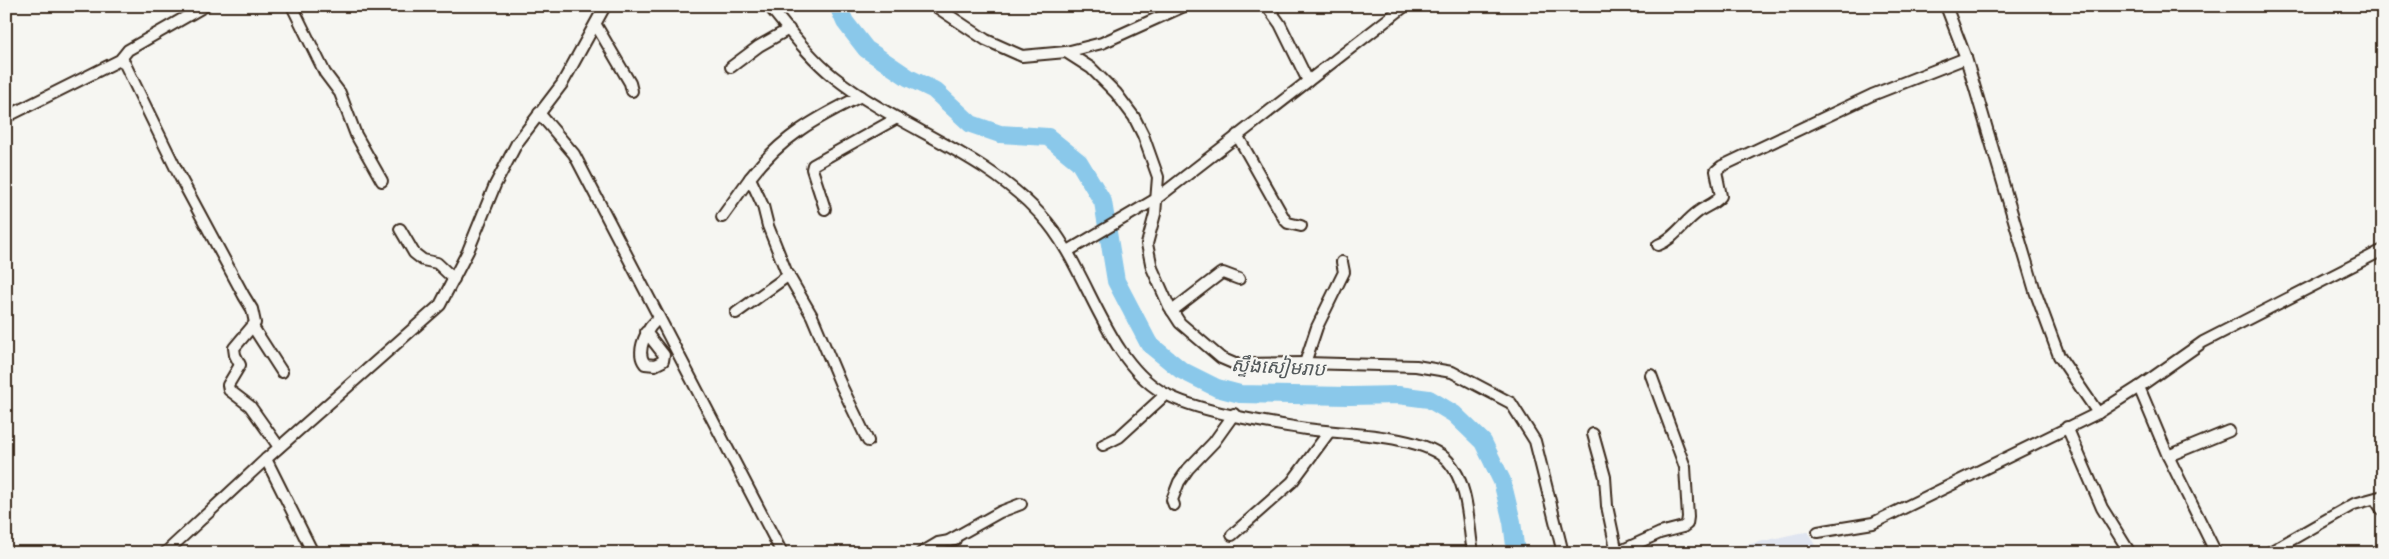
<svg xmlns="http://www.w3.org/2000/svg" width="2389" height="559" viewBox="0 0 2389 559" font-family="Dekko,'Noto Sans Khmer',sans-serif">
<style>
.built{fill:#e0e5f0}
.lines{fill:none;stroke-linecap:round;stroke-linejoin:round}
.river{stroke:#8ac8ea;stroke-width:18}
.minor-casing{stroke:#3b2a1e;stroke-width:14}
.minor{stroke:#f6f6f2;stroke-width:10}
.labels{text-anchor:middle;dominant-baseline:central;stroke-width:4.5;stroke-linejoin:round;paint-order:stroke}
.water-label{font-size:19px;font-style:italic;fill:#53595b;stroke:#f6f6f2}
</style>
<rect width="100%" height="100%" fill="#f6f6f2"/>
<filter id="ink" filterUnits="userSpaceOnUse"><feTurbulence type="fractalNoise" baseFrequency=".02" numOctaves="2"/><feDisplacementMap in="SourceGraphic" scale="10" xChannelSelector="R" yChannelSelector="G"/><feConvolveMatrix kernelMatrix="1 2 1 2 8 2 1 2 1" color-interpolation-filters="sRGB"/></filter>
<g filter="url(#ink)">
<polygon class="built" points="1808,532 1819,553 1709,553 1799,533"/>
<g class="lines">
<polyline class="river" points="838,6 845,22 866,49 909,78 934,90 971,124 1000,134 1048,137 1079,162 1103,202 1116,281 1149,344 1181,370 1217,388 1240,394 1350,396 1398,395 1429,399 1454,414 1483,442 1502,481 1512,522 1516,553"/>
<defs>
<g id="minor">
<polyline points="292,6 325,73 340,93 356,135 382,181"/>
<path d="M769 6C789 30 810 58 834 77 901 130 981 150 1041 215 1087 264 1104 358 1162 392 1193 411 1268 423 1306 429 1342 434 1424 434 1448 461 1469 484 1468 524 1473 553"/>
<polyline points="935,6 986,40 1022,56 1066,52 1091,68 1116,93 1134,117 1143,135 1158,177 1155,214 1147,244 1152,268 1169,306 1180,323 1221,358 1235,364 1305,363 1416,366 1452,372 1511,403 1535,441 1563,553"/>
<polyline points="1267,6 1280,24 1308,81"/>
<polyline points="1946,6 1966,58 2035,291 2059,356 2098,413"/>
<polyline points="596,25 630,83 632,91"/>
<polyline points="1066,52 1102,43 1184,6"/>
<polyline points="122,58 180,177 244,296 252,309 255,323 234,348 235,355 240,365 228,385 229,390 250,406 279,447"/>
<polyline points="731,67 759,46 789,29"/>
<path d="M861 96C816 118 781 137 750 178L763 206 768 226 786 271 812 316 841 385 868 441"/>
<polyline points="539,113 574,154 782,553"/>
<polyline points="6,117 120,60 128,50 205,6"/>
<polyline points="1237,135 1285,220 1288,223 1301,226"/>
<polyline points="825,209 812,169 813,165 897,118"/>
<polyline points="722,217 750,178"/>
<polyline points="400,229 414,253 423,260 437,263 454,279"/>
<path d="M1658 245C1674 239 1684 222 1698 212 1706 206 1715 204 1721 196L1716 171 1722 166 1872 95 1966 58"/>
<polyline points="1068,251 1156,199 1405,6"/>
<polyline points="1172,311 1220,274 1223,273 1239,279"/>
<polyline points="736,313 789,275"/>
<polyline points="253,327 282,372"/>
<path d="M646 332 664 355 663 361 655 365 645 364C635 352 647 326 659 319"/>
<polyline points="1305,363 1317,327 1344,272 1342,262"/>
<polyline points="2139,387 2168,456 2216,553"/>
<polyline points="2067,427 2102,508 2130,553"/>
<polyline points="1593,434 1605,477 1607,506 1617,553"/>
<polyline points="1103,445 1119,437 1166,394"/>
<polyline points="2168,456 2229,431"/>
<polyline points="266,459 313,553"/>
<polyline points="2375,499 2383,511"/>
<polyline points="1174,505 1172,500 1179,482 1188,469 1214,442 1234,414"/>
<polyline points="1818,532 1873,523 2098,413 2139,387 2203,342 2383,250"/>
<polyline points="1232,535 1292,482 1329,432"/>
<polyline points="950,540 1000,512 1021,504"/>
<polyline points="165,553 266,459 440,305 468,251 495,185 517,143 562,84 605,6"/>
<polyline points="921,553 938,543 955,540"/>
<polyline points="1616,553 1660,533 1683,527 1687,524 1688,517 1685,467 1651,375"/>
<polyline points="2268,553 2354,504 2383,496"/>
</g>
</defs>
<use href="#minor" class="minor-casing"/>
<use href="#minor" class="minor"/>
</g>
</g>
<g class="labels">
<g class="water-label">
<text transform="translate(1278 370) rotate(3)">ស្ទឹងសៀមរាប</text>
</g>
</g>
<rect width="2389" height="559" fill="none" stroke="#f6f6f2" stroke-width="25"/>
<rect x="12" y="12" width="2364" height="534" fill="none" stroke="#3b2a1e" stroke-width="2" filter="url(#ink)"/>
</svg>
